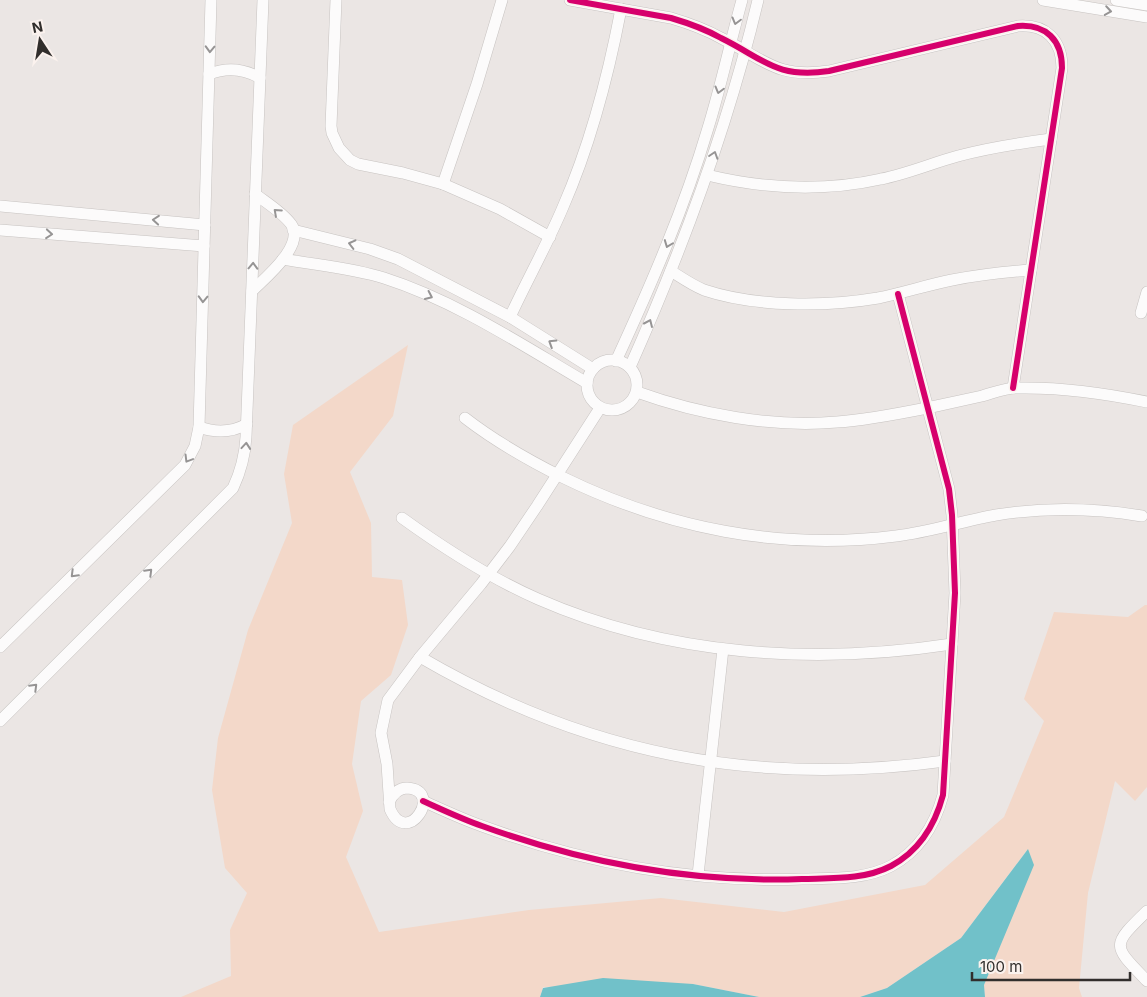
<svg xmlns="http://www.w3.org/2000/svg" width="1147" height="997" viewBox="0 0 1147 997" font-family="Inter,sans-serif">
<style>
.green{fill:#f3d8c9}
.water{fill:#71c1c9}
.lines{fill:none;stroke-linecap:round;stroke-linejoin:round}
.minor-casing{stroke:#c7c3c1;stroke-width:12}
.minor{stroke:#fcfbfb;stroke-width:11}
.cycleway-casing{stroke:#fbf2ee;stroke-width:9}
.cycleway{stroke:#d6006c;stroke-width:6}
.oneway{stroke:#969494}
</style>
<rect width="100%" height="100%" fill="#ebe6e4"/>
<polygon class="green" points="408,345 393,416 350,472 371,523 372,577 402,580 408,625 391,675 361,701 352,764 363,811 346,857 379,932 529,910 661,898 784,912 925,885 1004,817 1044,721 1024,699 1054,612 1128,617 1145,605 1147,605 1147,787 1135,801 1115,781 1088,893 1079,988 1082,997 985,997 984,985 1027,850 961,938 887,988 860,997 759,997 693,984 543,987 540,997 181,997 231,976 230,930 247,893 225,868 212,790 218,738 248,630 292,523 284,474 293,425"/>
<g class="water">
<polygon points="1028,849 1034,865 984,985 985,997 860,997 887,988 961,938"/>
<polygon points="603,978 693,984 759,997 540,997 543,988"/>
</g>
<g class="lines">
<defs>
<g id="minor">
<polyline points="336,0 331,126 332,133 339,148 350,160 358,164 403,173 443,184 500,209 550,237"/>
<path d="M570 0 671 18C688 23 705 29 721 38 764 59 776 79 829 71L1018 26C1046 24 1062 40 1062 68L1013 388"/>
<polyline points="1043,0 1147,17"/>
<polyline points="1116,0 1147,5"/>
<path d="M209 74C227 67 243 68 260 78"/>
<path d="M707 175C765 189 823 192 881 179 907 174 932 163 958 156 988 148 1020 143 1051 139"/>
<polyline points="443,184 477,84 502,0"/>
<polyline points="0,206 205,225"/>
<polyline points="0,230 204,246"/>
<polyline points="293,230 370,249 398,259 510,317 593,369"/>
<path d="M283 259C316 265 352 268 384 278 456 301 522 345 587 383"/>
<path d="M671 271C682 278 692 285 704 290 755 307 825 307 878 298 903 293 927 285 952 280 978 275 1005 272 1031 270"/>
<path d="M252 291C265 278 306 245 291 224 282 212 267 203 255 194"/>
<polyline points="1141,313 1147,292"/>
<path d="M510 317C527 280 547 245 563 207 591 143 608 77 621 9"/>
<circle cx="612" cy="385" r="25"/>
<path d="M616 361C651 285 684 209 708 128 721 86 730 43 742 0"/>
<path d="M630 367C683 248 728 127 758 0"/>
<path d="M637 392C698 414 772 428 837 422 867 420 897 414 927 408 946 404 964 400 982 396 993 393 1005 388 1016 388 1059 387 1104 393 1147 402"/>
<path d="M465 418C496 442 528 460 562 477 666 528 780 551 896 536 930 532 962 521 996 515 1045 507 1093 508 1142 516"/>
<path d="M199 427C216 433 231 433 247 424"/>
<path d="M402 518C445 549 490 578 538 599 668 656 814 665 952 644"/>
<polyline points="0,647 185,465 195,446 199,427 211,0"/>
<path d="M420 657C586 754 755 787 945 761"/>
<path d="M0 721 233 488C241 471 245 455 246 437L263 0"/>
<path d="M423 801C443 810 462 819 482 826 584 863 693 883 802 879 832 878 864 880 891 866 919 851 935 825 943 795L955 593 952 515 949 489 898 294"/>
<path d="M389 802C393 794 398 788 407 788 445 790 407 849 390 809L387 764 381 733 388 700 420 657 481 584 510 546 537 506 600 408"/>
<polyline points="698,875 723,649"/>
<path d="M1147 911C1111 946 1112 945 1147 981"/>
</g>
</defs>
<use href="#minor" class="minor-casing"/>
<use href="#minor" class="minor"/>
<defs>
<g id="cycleway">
<path d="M570 0 671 18C688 23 705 29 721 38 764 59 776 79 829 71L1018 26C1046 24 1062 40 1062 68L1013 388"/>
<path d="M423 801C443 810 462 819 482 826 584 863 693 883 802 879 832 878 864 880 891 866 919 851 935 825 943 795L955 593 952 515 949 489 898 294"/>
</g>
</defs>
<use href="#cycleway" class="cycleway-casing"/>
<use href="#cycleway" class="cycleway"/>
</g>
<defs><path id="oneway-chevron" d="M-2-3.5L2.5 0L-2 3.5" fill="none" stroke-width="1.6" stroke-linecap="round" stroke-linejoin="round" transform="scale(1.25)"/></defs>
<g class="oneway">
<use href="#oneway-chevron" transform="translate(1108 11) rotate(9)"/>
<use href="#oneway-chevron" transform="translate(736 21) rotate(105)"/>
<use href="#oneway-chevron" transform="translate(210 49) rotate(92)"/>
<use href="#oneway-chevron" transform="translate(719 90) rotate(105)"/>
<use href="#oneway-chevron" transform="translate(714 155) rotate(-72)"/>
<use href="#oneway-chevron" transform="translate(277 212) rotate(-138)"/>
<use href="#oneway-chevron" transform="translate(156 220) rotate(-175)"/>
<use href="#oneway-chevron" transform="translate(49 234) rotate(5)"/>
<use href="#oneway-chevron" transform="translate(352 244) rotate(-166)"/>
<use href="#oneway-chevron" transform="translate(668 244) rotate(111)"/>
<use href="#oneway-chevron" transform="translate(253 266) rotate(-88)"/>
<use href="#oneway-chevron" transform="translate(429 296) rotate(25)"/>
<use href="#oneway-chevron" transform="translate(203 299) rotate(92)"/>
<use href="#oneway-chevron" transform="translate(649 323) rotate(-66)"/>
<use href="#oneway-chevron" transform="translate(552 343) rotate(-148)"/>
<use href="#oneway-chevron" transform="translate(246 446) rotate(-85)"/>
<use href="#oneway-chevron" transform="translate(188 459) rotate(121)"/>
<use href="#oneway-chevron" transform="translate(149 572) rotate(-45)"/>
<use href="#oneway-chevron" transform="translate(74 574) rotate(135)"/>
<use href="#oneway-chevron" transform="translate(34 687) rotate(-45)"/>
</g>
<g transform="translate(40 40) rotate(348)" stroke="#fbf2ee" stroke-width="4" paint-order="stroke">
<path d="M0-4L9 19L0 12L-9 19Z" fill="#312e2c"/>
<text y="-8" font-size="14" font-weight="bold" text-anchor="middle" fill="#312e2c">N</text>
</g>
<path d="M972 972v8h158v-8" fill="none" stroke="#312e2c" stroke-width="2.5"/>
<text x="980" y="972" font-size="15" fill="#312e2c" stroke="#fbf2ee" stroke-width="4" paint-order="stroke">100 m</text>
</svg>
